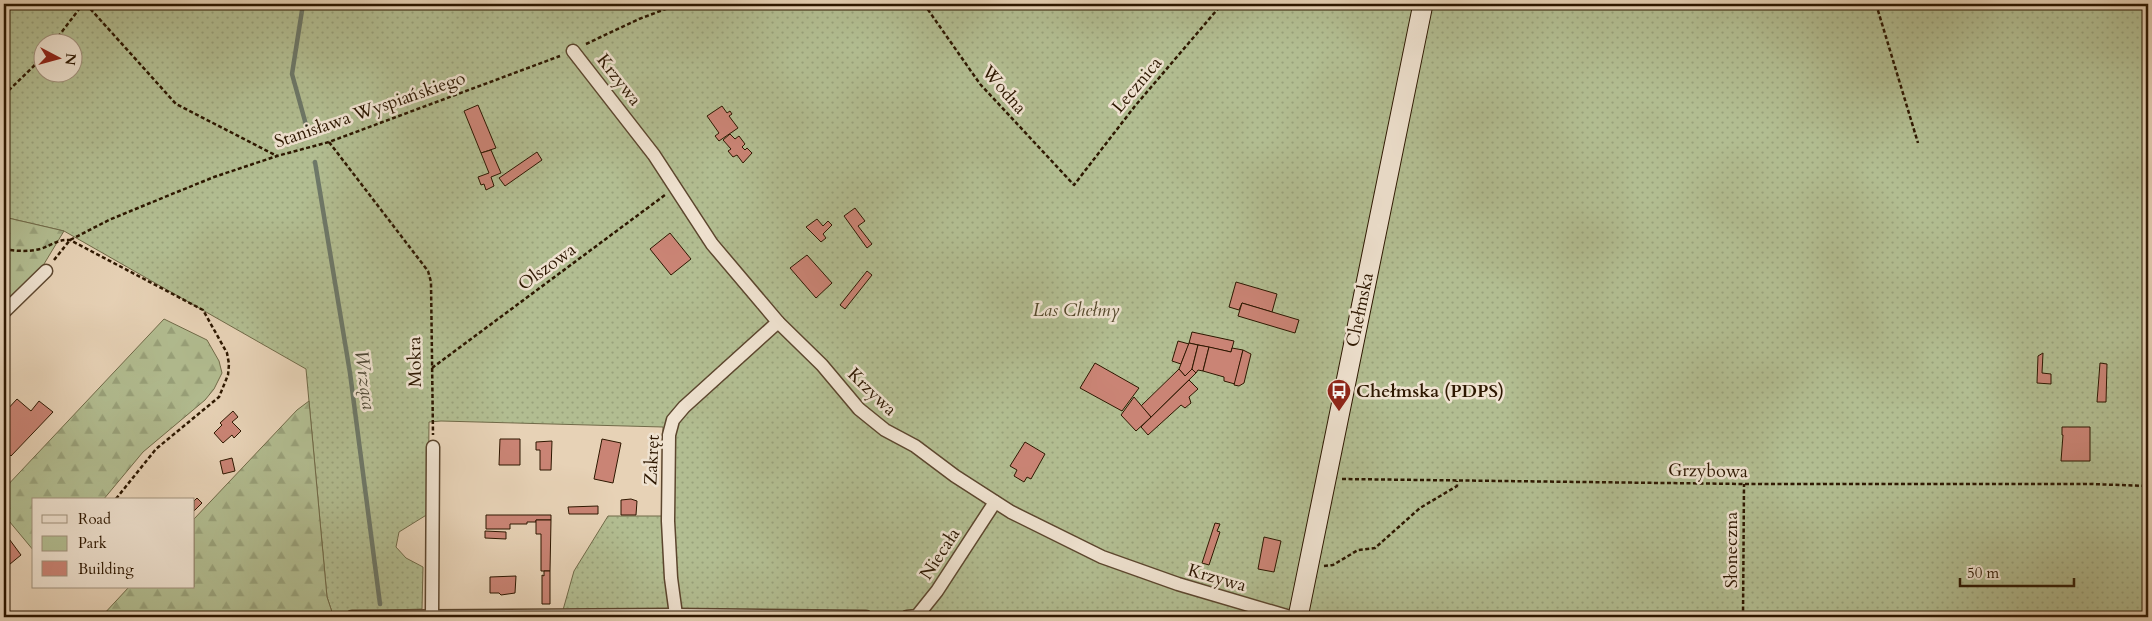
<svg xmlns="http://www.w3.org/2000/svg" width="2152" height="621" viewBox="0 0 2152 621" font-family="Cardo,serif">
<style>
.green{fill:url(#green-dots);stroke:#706a48;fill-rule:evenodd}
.forest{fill:url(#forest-firs);stroke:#706a48}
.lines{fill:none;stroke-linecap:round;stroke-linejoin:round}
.stream{stroke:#6d7868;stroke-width:4.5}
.building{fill:#ca8475;stroke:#2d1700}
.street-casing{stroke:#5c462e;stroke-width:15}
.secondary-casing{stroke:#2d1700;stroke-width:21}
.path{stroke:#2d1700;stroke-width:2.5;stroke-dasharray:4 2.5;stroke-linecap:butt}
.street{stroke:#efe2d0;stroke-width:12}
.secondary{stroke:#efe2d0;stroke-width:19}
.labels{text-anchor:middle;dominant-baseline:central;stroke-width:5;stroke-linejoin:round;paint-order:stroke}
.street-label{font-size:18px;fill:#2d1700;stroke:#efe2d0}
.park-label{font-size:18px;font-style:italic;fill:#55492c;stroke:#efe2d0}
.poi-label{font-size:18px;font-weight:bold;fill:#2d1700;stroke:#efe2d0;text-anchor:start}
.water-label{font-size:19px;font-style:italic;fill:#4d4734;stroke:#efe2d0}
</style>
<defs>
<pattern id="green-dots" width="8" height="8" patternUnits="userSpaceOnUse" patternTransform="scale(1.25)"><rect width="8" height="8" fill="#b2bd91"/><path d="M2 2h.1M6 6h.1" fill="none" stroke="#99a27b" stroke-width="1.8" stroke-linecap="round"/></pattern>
<pattern id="forest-firs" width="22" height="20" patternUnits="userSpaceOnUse" patternTransform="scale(1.25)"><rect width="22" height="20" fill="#b2bd91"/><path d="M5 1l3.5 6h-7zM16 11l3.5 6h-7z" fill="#99a27b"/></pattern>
</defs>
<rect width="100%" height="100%" fill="#e7d2b6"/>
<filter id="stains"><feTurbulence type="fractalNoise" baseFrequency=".004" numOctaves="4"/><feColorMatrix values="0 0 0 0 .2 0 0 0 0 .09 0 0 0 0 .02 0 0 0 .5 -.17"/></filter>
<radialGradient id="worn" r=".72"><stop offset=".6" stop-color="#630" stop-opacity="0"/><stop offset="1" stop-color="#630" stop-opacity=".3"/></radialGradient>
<path class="green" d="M4 4H2148V617H561L574 571 608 516H662L663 427 441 421 429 422 428 514 399 532 396 547 406 558 423 567 422 609 332 612 327 597 306 369 64 231 4 217ZM42 42H72V72H42Z"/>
<g class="forest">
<polygon points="4,217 64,231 44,264 4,304"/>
<polygon points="164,319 207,340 219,361 222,373 214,389 205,400 143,452 103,500 34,500 34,551 4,515 4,489"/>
<polygon points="309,401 327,597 332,612 102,616 129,587 194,587 194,519 297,410"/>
</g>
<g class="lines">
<g class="stream">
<polyline points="303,4 292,74 308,132"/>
<polyline points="315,162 350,373 380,604"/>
</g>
</g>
<g class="building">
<polygon points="478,105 496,148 481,153 464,111"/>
<polygon points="722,106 727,113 730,111 732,114 729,116 738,128 719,141 715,136 719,133 707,116"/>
<polygon points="730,134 735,139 739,136 745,144 742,147 745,150 747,148 752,153 743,163 737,155 733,157 728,151 731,149 723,140"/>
<polygon points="491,150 501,173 491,177 494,186 486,190 484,184 481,185 478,177 489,173 481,153"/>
<polygon points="537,152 542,160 505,186 499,178"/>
<polygon points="855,208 865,221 858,226 872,244 867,248 844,216"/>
<polygon points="817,219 823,226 828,221 832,225 823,234 826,238 821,242 806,227"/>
<polygon points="670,233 691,259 671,275 650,249"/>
<polygon points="807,255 832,283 816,298 790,268"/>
<polygon points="867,271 872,275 845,309 840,305"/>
<polygon points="1236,282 1277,294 1272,312 1242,303 1239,310 1229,307"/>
<polygon points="1242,303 1299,320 1295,333 1238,316"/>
<polygon points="1192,332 1234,341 1231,352 1189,343"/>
<polygon points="1178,341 1189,344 1181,364 1172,361"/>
<polygon points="1189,343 1198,345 1192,369 1185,376 1179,369"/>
<polygon points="1198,345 1209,347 1203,371 1198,370 1196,373 1192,369"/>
<polygon points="1209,347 1231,352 1232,348 1243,350 1235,384 1224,381 1224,377 1203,371"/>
<polygon points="1243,350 1251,354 1244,383 1239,386 1234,385"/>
<polygon points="2043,353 2042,373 2051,374 2051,384 2037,383 2038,356"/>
<polygon points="1095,363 1139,388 1122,411 1080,388"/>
<polygon points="2100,363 2107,364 2106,402 2097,402"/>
<polygon points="1179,369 1185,376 1192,369 1196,373 1151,417 1141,406"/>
<polygon points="1189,380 1198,389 1189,397 1191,403 1185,408 1181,405 1148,435 1141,427"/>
<polygon points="1134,397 1151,417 1136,431 1121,415"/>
<polygon points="17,399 31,411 39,401 53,412 11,456 4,449 4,420 9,415 5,412"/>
<polygon points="233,411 238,417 232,422 241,431 234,438 232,435 223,443 214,433 222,425 220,423"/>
<polygon points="2062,427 2090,427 2090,461 2061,461 2063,435 2062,435"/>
<polygon points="500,439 520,439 520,465 499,465"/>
<polygon points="602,439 621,443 613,483 594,479"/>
<polygon points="552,441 551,470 540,470 540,450 536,450 536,442"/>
<polygon points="1025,442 1045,454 1031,479 1027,477 1024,482 1014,476 1017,470 1010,466"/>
<polygon points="232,458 235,471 223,474 220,461"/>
<polygon points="197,498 202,503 194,511 194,501"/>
<polygon points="631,499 637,501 636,515 621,515 621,500"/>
<polygon points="598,506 598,514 569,514 568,507"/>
<polygon points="486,515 551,515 551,520 536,520 536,522 527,522 527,524 510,524 510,529 486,529"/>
<polygon points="536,520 551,520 550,571 541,571 541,534 536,534"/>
<polygon points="1215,523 1220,524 1217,531 1220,532 1209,565 1202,563"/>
<polygon points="485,531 506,532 506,539 485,538"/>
<polygon points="4,532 21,555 4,569"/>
<polygon points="1264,537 1281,541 1274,572 1258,569"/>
<polygon points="544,571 550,571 550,604 542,604 542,575 544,576"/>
<polygon points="516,576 515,593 501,595 499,593 490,593 490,577"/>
</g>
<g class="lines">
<defs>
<g id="street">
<polyline points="573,51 654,155 712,244 778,322 822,365 859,409 885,430 915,446 955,476 1011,512 1102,557 1178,584 1290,617"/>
<polyline points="4,312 46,271"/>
<polyline points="676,615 671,578 668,521 669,435 673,420 684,407 778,322"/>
<polyline points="432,616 433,447"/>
<polyline points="352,617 676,615 866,617"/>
<polyline points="907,617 917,616 937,591 995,502"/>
</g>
<polyline id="secondary" points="1298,617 1423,4"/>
</defs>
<use href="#street" class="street-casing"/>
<use href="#secondary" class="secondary-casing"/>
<g class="path">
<polyline points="86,4 176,104 277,156"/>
<polyline points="924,4 980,84 1074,185 1135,106 1222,4"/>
<polyline points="1876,4 1918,143"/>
<polyline points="54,42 83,4"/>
<polyline points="586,44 639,19 679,4"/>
<polyline points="4,95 42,58"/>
<polyline points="329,142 428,271 431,282 433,435"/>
<path d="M4 249C15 251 28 252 40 249 51 246 57 239 70 240L203 310 227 353 229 364 228 375 219 397 156 449 115 500"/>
<polyline points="54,260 70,240 109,220 150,203 214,177 277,156 329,142 560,56"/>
<polyline points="432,368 665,195"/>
<polyline points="1342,479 1744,484 2091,484 2148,486"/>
<polyline points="1324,566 1333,565 1358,550 1375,548 1420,508 1457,486 1457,481"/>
<polyline points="1743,617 1744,484"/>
</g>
<use href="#street" class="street"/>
<use href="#secondary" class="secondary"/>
</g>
<defs>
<symbol id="bus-pin" viewBox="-11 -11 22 30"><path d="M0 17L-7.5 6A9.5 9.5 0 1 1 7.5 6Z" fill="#8f2418" stroke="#efe2d0"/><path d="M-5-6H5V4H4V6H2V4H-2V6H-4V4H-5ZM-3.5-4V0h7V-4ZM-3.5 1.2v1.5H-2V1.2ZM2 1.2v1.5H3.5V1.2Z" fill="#fff"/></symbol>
</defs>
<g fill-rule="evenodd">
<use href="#bus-pin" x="1325" y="377" width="28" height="38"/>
</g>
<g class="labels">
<g class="street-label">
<text transform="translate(619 80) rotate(52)">Krzywa</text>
<text transform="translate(1137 85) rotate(-50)">Lecznica</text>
<text transform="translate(1004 90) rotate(49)">Wodna</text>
<text transform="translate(370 110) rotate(-19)">Stanisława Wyspiańskiego</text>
<text transform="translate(547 267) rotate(-36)">Olszowa</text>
<text transform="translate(1360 310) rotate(-78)">Chełmska</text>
<text transform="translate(415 362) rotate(-91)">Mokra</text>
<text transform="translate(872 392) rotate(44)">Krzywa</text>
<text transform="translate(652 460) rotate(-87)">Zakręt</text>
<text transform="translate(1708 471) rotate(1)">Grzybowa</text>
<text transform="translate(1731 550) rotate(-90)">Słoneczna</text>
<text transform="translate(940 554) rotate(-57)">Niecała</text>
<text transform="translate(1217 578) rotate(16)">Krzywa</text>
</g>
<g class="park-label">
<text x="1076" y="310">Las Chełmy</text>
</g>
<g class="poi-label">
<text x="1356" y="391">Chełmska (PDPS)</text>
</g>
<g class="water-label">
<text transform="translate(365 380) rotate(82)">Wrząca</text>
</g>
</g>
<rect width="2152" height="621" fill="none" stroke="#e7d2b6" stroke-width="20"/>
<rect x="5" y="5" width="2142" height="611" fill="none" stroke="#2d1700" stroke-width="2.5"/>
<rect x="10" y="10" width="2132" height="601" fill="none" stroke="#2d1700"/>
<rect x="32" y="498" width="162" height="90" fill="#efe2d0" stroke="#a1917d"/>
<rect x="42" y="515" width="25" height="8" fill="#efe2d0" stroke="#a1917d"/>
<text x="78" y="524" font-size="15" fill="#2d1700">Road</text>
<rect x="42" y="536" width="25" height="15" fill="#b2bd91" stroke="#a1917d"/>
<text x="78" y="548" font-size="15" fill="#2d1700">Park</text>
<rect x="42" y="561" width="25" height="15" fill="#ca8475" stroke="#a1917d"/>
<text x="78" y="574" font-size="15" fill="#2d1700">Building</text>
<g transform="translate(58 58) rotate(96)"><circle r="24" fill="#efe2d0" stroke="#a1917d"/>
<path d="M0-4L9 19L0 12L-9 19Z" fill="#8f2418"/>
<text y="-8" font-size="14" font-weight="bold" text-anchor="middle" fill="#2d1700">N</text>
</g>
<path d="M1960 578v8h114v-8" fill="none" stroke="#2d1700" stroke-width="2.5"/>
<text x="1967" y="578" font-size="15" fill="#2d1700" stroke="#efe2d0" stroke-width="4" paint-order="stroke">50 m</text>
<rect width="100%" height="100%" filter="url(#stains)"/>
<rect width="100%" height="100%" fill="url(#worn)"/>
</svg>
